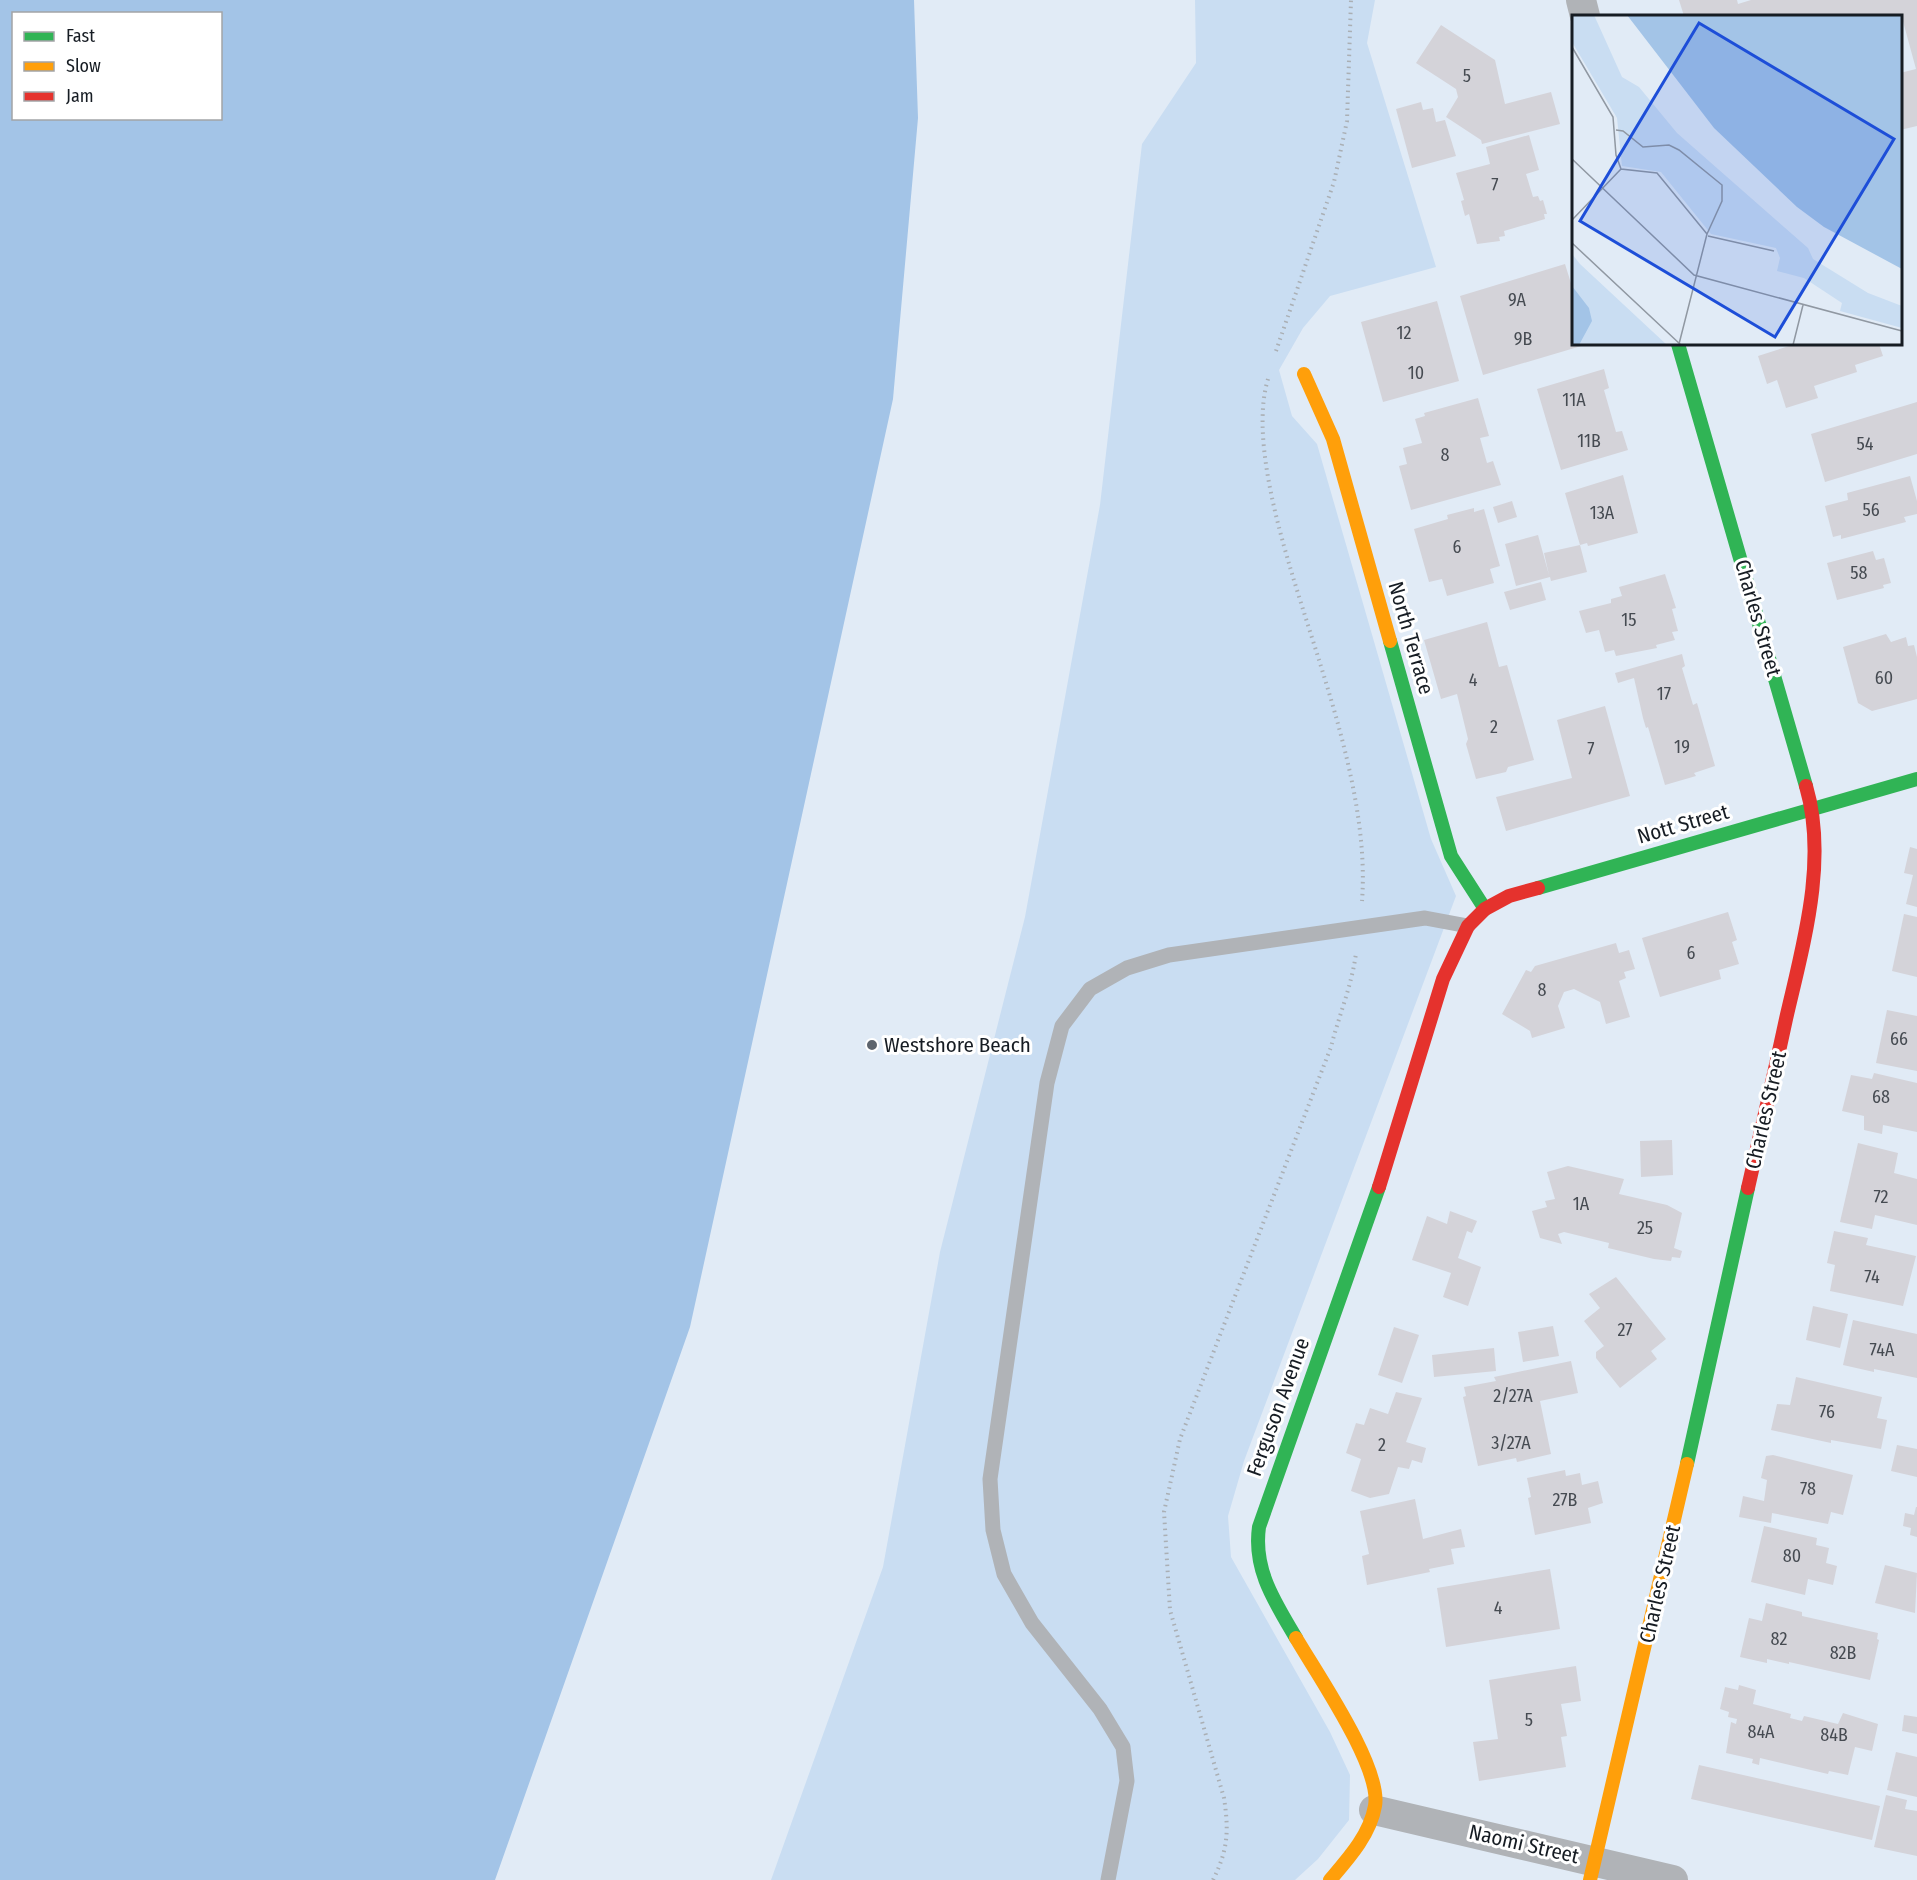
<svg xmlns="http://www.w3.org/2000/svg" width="1917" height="1880" viewBox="0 0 1917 1880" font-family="'Fira Sans Condensed',sans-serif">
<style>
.green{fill:#c9ddf2}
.water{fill:#a3c4e7;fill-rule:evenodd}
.building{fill:#d4d3d9}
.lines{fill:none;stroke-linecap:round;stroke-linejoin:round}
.path{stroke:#aaafb4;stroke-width:4;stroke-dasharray:1.5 4.5;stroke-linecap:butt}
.lane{stroke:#b0b3b7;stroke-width:15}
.street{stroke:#b0b3b7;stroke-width:30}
.fast{stroke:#30b455;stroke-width:14}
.slow{stroke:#ff9f0a;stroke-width:14}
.jam{stroke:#e5322d;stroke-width:14}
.poi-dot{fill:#5d646d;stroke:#fff;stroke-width:2}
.labels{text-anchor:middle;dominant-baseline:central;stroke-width:6;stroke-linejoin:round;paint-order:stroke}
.number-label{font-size:18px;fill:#464b52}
.street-label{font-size:21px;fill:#161c23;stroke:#fff}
.poi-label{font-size:21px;fill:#161c23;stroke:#fff;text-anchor:start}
.inset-road{fill:none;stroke:#9098a2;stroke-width:1.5}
.view{fill:#1d4ed8;fill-opacity:0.15;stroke:#1d4ed8;stroke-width:3}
.inset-edge{fill:none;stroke:#161c23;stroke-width:3}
</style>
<rect width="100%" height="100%" fill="#e1ebf6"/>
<polygon class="green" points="1195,0 1375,0 1367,43 1436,267 1330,296 1303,328 1279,370 1292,416 1317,444 1431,839 1456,896 1244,1461 1228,1516 1231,1557 1330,1732 1350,1775 1349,1820 1318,1859 1295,1880 771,1880 883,1567 940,1252 1025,917 1100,505 1142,144 1196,63"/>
<path class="water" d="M0 0H914L918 118 893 399 690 1327 495 1880H0ZM14 14H220V118H14Z"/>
<g class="building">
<polygon points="1679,0 1737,0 1738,4 1751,0 1917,0 1917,126 1900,130 1900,73 1916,69 1901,14 1890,16 1684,16"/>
<polygon points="1441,25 1495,60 1505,104 1551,92 1560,124 1482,144 1481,140 1446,117 1458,97 1456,89 1416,63"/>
<polygon points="1421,102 1423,110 1433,108 1436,122 1445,120 1456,156 1412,168 1396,109"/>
<polygon points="1529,135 1539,170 1526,174 1533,197 1538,196 1540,201 1543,200 1547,214 1544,214 1545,219 1504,231 1505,236 1499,237 1500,241 1477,244 1469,214 1465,216 1461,201 1464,200 1456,173 1490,164 1486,147"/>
<polygon points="1565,264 1574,293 1574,344 1588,344 1483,375 1460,296"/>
<polygon points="1437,301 1459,381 1383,402 1361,322"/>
<polygon points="1789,344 1879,344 1883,356 1855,365 1857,372 1814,386 1818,398 1786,408 1777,380 1767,384 1758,356 1789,346"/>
<polygon points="1604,369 1609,388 1604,390 1616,432 1622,431 1628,450 1561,470 1537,389"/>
<polygon points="1478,398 1489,436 1480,438 1487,463 1493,461 1501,485 1411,510 1399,466 1407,464 1403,448 1422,443 1415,419 1425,416 1424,413"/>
<polygon points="1917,402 1917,454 1825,482 1811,434"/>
<polygon points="1623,475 1638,533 1588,546 1587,543 1580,545 1565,493"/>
<polygon points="1910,476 1917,501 1917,514 1904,517 1906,522 1841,539 1841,535 1833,537 1825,506 1848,500 1847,493"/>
<polygon points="1512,501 1517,517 1498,523 1493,507"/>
<polygon points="1474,508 1474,512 1484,509 1500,566 1490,569 1494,583 1447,596 1442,579 1429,582 1414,529 1448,519 1447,515"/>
<polygon points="1538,535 1549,575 1544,553 1580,545 1587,572 1551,581 1550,577 1516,586 1505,544"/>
<polygon points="1873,551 1876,560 1884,558 1891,583 1883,585 1884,588 1837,600 1827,563"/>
<polygon points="1665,574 1676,608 1672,609 1678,631 1672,632 1675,640 1656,645 1657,648 1616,656 1614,650 1605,652 1599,630 1586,633 1579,611 1611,603 1611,599 1622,596 1619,587"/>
<polygon points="1541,582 1546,600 1510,610 1504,592"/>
<polygon points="1487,622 1499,667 1507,665 1534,760 1508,767 1506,772 1476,779 1466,744 1468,739 1457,694 1441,699 1424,640"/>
<polygon points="1886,634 1891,642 1906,637 1908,646 1914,645 1917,657 1917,699 1872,711 1858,703 1843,647"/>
<polygon points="1682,654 1685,666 1682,668 1693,705 1697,703 1715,766 1694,773 1696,776 1665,785 1648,727 1646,728 1643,718 1634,678 1618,683 1615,673"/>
<polygon points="1605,706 1630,796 1506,831 1496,797 1572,778 1557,720"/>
<polygon points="1910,847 1917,849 1917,907 1906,904 1913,875 1904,873"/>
<polygon points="1728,912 1737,940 1732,942 1739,964 1719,970 1721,979 1660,997 1642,938"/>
<polygon points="1904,914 1917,917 1917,977 1892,971"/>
<polygon points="1616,943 1619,953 1629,950 1635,969 1624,972 1626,978 1619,981 1630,1017 1606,1024 1600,1002 1574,989 1564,992 1558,1006 1565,1028 1532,1038 1530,1031 1502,1014 1526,970 1531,972 1535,966"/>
<polygon points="1887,1010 1917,1016 1917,1071 1876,1063"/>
<polygon points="1874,1073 1917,1083 1917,1132 1883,1125 1882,1134 1864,1130 1864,1116 1842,1111 1851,1075 1872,1079"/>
<polygon points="1672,1140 1673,1175 1641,1177 1640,1141"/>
<polygon points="1858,1143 1898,1153 1894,1173 1917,1179 1917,1225 1875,1215 1872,1229 1840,1222"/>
<polygon points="1568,1166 1624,1179 1619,1194 1667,1205 1682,1213 1674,1248 1682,1251 1680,1258 1672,1257 1671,1261 1654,1259 1608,1248 1609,1243 1564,1232 1558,1234 1562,1244 1540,1238 1532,1211 1547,1207 1545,1201 1555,1199 1547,1172"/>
<polygon points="1450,1211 1477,1221 1472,1233 1467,1231 1458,1258 1481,1267 1468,1306 1443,1297 1451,1273 1412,1260 1427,1216 1447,1224"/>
<polygon points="1834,1231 1868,1238 1866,1245 1916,1256 1903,1306 1830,1291 1835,1265 1827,1263"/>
<polygon points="1616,1277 1666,1339 1651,1351 1657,1359 1620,1388 1596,1358 1596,1352 1604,1346 1584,1321 1600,1308 1589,1294"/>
<polygon points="1813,1306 1848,1314 1840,1348 1806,1340"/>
<polygon points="1853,1320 1917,1334 1917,1378 1874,1369 1874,1372 1843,1365"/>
<polygon points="1553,1326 1559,1356 1523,1362 1518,1332"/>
<polygon points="1394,1327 1419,1335 1402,1383 1378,1375"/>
<polygon points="1494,1348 1496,1371 1434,1377 1432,1355"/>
<polygon points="1571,1361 1578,1393 1540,1401 1551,1454 1517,1462 1516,1458 1478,1466 1463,1397 1466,1396 1464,1387 1496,1381 1494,1377"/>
<polygon points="1796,1377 1882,1397 1877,1418 1887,1420 1881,1449 1831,1440 1831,1443 1771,1430 1777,1404 1790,1405"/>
<polygon points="1396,1392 1422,1398 1406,1442 1426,1448 1422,1463 1412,1460 1409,1469 1398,1467 1389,1494 1370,1498 1351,1491 1361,1459 1346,1453 1356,1423 1364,1425 1370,1408 1388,1414"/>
<polygon points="1897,1445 1917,1449 1917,1477 1891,1471"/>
<polygon points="1773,1455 1853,1475 1843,1515 1831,1512 1828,1524 1772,1513 1771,1523 1739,1517 1743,1496 1764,1501 1767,1480 1761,1478 1766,1456"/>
<polygon points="1565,1470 1566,1476 1580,1473 1582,1485 1598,1481 1603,1503 1588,1508 1591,1523 1535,1535 1528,1498 1531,1497 1527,1478"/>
<polygon points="1415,1499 1423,1539 1461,1529 1465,1547 1451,1549 1454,1564 1429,1569 1430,1572 1367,1585 1362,1556 1369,1554 1360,1511"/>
<polygon points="1916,1507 1917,1507 1917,1537 1910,1535 1911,1528 1903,1526 1905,1513 1914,1515"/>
<polygon points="1764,1526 1817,1538 1816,1545 1829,1548 1826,1563 1837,1566 1833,1585 1808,1579 1805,1595 1751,1582"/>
<polygon points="1885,1565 1917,1573 1915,1613 1875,1603"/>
<polygon points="1550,1569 1560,1629 1446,1647 1437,1588"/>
<polygon points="1766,1603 1802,1612 1802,1616 1878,1633 1877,1639 1879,1640 1870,1680 1789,1662 1789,1664 1767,1659 1767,1663 1740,1657 1749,1618 1762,1621"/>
<polygon points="1576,1666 1581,1701 1561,1704 1567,1736 1561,1737 1566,1767 1479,1781 1473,1742 1498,1739 1489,1680"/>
<polygon points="1739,1685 1756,1690 1753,1704 1791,1714 1790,1718 1802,1721 1804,1716 1838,1724 1843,1713 1878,1724 1872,1751 1855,1747 1848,1775 1829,1771 1828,1774 1760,1758 1759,1765 1752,1763 1753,1759 1726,1753 1731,1722 1736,1724 1737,1719 1728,1717 1729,1712 1720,1709 1725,1687 1738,1690"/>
<polygon points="1904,1715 1917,1717 1917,1734 1902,1731"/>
<polygon points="1896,1752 1917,1757 1917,1797 1887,1790"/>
<polygon points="1699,1765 1880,1806 1872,1840 1691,1799"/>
<polygon points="1886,1795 1907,1800 1905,1809 1917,1811 1917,1856 1874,1847"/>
</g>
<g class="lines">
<g class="path">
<polyline points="1276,351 1334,182 1347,121 1351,0"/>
<path d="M1268 379C1252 431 1275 516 1290 567 1320 669 1370 795 1362 901"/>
<path d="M1213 1880C1228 1850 1229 1831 1224 1798L1170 1610 1164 1512 1180 1439 1331 1047C1339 1015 1352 985 1356 953"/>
</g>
<polyline class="lane" points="1108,1880 1127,1781 1123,1747 1100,1709 1032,1623 1004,1574 993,1530 990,1479 1047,1083 1062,1026 1090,989 1127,968 1169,955 1425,918 1468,926"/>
<g class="street">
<polyline points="1581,0 1585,16"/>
<polyline points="1374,1810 1673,1880"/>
</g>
<g class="fast">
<polyline points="1678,344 1806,786"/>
<polyline points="1390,641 1451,856 1485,909"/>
<polyline points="1538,888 1917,779"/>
<polyline points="1687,1464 1748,1188"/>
<path d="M1296 1638C1275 1602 1253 1570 1259 1527L1379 1187"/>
</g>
<g class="slow">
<polyline points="1304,374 1333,439 1390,641"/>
<path d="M1296 1638C1317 1674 1382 1768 1375 1806 1370 1835 1348 1859 1330 1880"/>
<polyline points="1590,1880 1687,1464"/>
</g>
<g class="jam">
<polyline points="1379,1187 1443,979 1468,926 1485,909 1509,896 1538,888"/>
<path d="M1748 1188C1761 1131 1774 1075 1786 1019 1803 945 1828 861 1806 786"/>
</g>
</g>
<circle class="poi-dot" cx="872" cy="1045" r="6"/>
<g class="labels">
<g class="number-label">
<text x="1467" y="76">5</text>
<text x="1495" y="185">7</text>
<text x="1517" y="300">9A</text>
<text x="1404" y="333">12</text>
<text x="1523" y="339">9B</text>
<text x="1416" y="373">10</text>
<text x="1574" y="400">11A</text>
<text x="1589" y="441">11B</text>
<text x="1865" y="444">54</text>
<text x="1445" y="455">8</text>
<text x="1871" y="510">56</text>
<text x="1602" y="513">13A</text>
<text x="1457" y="547">6</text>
<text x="1859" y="573">58</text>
<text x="1629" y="620">15</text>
<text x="1884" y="678">60</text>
<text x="1473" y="680">4</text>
<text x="1664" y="694">17</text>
<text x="1494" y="727">2</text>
<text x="1682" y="747">19</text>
<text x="1591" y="749">7</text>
<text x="1691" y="953">6</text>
<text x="1542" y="990">8</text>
<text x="1899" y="1039">66</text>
<text x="1881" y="1097">68</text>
<text x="1881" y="1197">72</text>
<text x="1581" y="1204">1A</text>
<text x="1645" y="1228">25</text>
<text x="1872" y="1277">74</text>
<text x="1625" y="1330">27</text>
<text x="1882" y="1350">74A</text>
<text x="1513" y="1396">2/27A</text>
<text x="1827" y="1412">76</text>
<text x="1511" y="1443">3/27A</text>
<text x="1382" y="1445">2</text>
<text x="1808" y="1489">78</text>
<text x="1565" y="1500">27B</text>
<text x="1792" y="1556">80</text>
<text x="1498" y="1608">4</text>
<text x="1779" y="1639">82</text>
<text x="1843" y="1653">82B</text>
<text x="1529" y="1720">5</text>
<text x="1761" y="1732">84A</text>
<text x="1834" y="1735">84B</text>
</g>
<g class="street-label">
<text transform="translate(1758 618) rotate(74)">Charles Street</text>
<text transform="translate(1411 638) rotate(74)">North Terrace</text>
<text transform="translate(1683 824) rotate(-16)">Nott Street</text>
<text transform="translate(1766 1110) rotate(-77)">Charles Street</text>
<text transform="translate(1278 1407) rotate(-70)">Ferguson Avenue</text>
<text transform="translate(1660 1584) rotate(-77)">Charles Street</text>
<text transform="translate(1524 1844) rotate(13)">Naomi Street</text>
</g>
<g class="poi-label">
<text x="884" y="1045">Westshore Beach</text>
</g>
</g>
<g transform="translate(1572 15)">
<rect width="330" height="330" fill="#e1ebf6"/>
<path d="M0 0H22L50 62 67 72 105 118 236 233 241 244 296 278 330 291V313L268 296 270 288 232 263 205 256 208 243 204 233 139 219 89 157 50 151 45 103 0 27ZM0 239 8 249 95 330H0Z" fill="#c9ddf2"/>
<path d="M55 0H330V254L252 212 225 192 142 113ZM0 271 17 293 20 306 7 330H0Z" fill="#a3c4e7"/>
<path class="inset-road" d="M0 32 41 102 44 140 49 154 85 158 135 219M44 115 51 116 71 132 97 130 107 135 150 170V186L135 219M0 144 122 260 330 316M0 205 49 154M136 221 202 236M0 228 109 330M107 329 135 219M221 330 231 290"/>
<path class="view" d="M127 8 322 124 203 322 8 206Z"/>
<rect width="330" height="330" class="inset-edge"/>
</g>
<rect x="12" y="12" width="210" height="108" fill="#ffffff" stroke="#a2a4a7" stroke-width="1.5"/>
<rect x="24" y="32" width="30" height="9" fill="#30b455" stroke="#a2a4a7" stroke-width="1.5"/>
<text x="66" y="42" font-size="18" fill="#161c23">Fast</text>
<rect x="24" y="62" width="30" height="9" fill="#ff9f0a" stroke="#a2a4a7" stroke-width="1.5"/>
<text x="66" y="72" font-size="18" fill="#161c23">Slow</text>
<rect x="24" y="92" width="30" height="9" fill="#e5322d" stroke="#a2a4a7" stroke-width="1.5"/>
<text x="66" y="102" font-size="18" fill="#161c23">Jam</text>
</svg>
